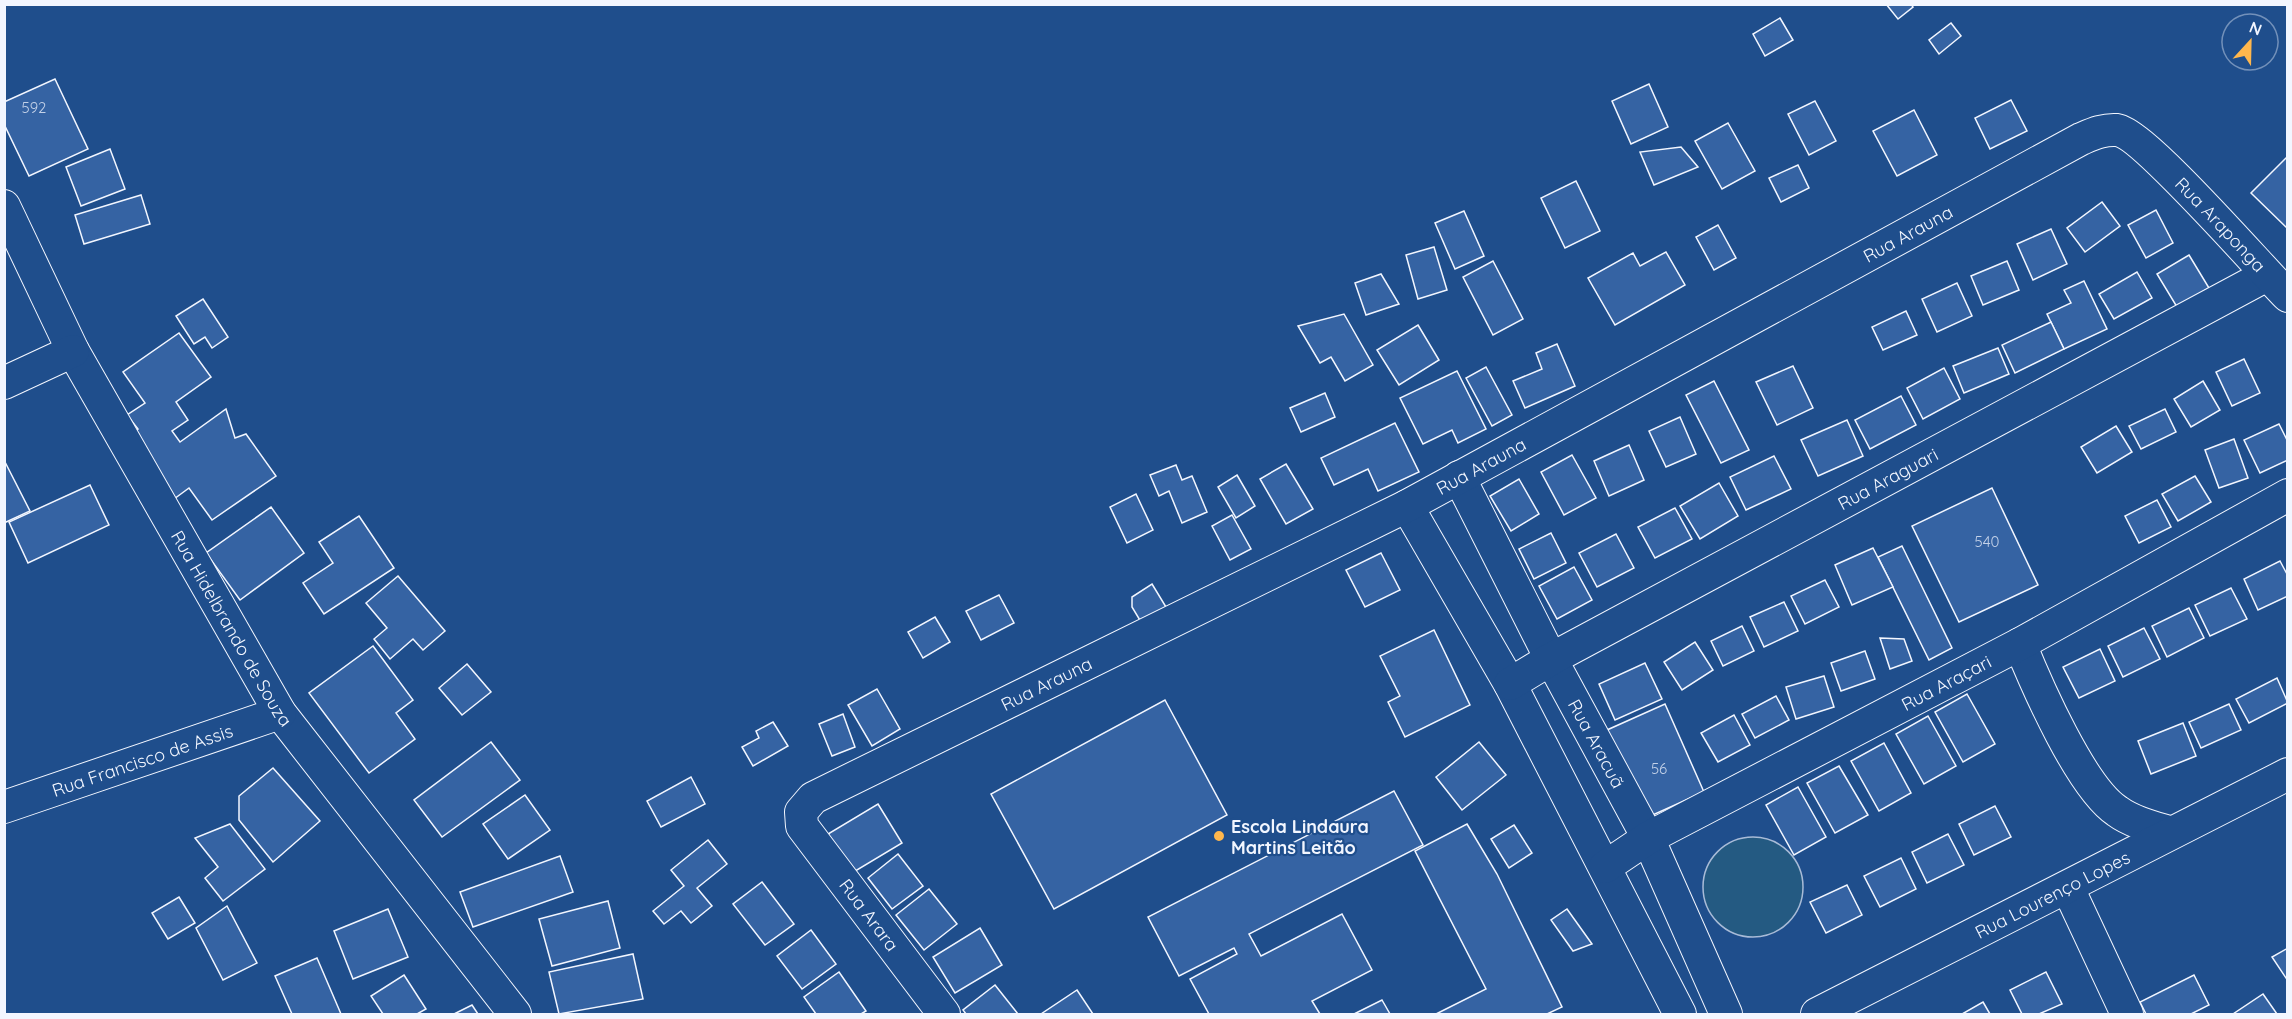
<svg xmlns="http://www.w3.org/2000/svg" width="2292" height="1019" viewBox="0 0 2292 1019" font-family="Quicksand,sans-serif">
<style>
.green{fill:#245a82;stroke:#a8bbd7;stroke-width:1.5}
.building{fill:#3563a3;stroke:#f2f6ff;stroke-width:1.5}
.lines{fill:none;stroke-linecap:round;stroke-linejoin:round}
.minor-casing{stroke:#f2f6ff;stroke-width:34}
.minor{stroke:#1f4e8c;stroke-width:32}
.poi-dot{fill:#ffb74d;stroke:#1f4e8c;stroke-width:2}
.labels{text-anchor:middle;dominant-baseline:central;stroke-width:4.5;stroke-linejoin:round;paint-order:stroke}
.number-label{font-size:15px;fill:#c3d1e8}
.street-label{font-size:18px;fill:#f2f6ff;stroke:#1f4e8c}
.poi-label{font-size:18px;font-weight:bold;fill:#f2f6ff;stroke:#1f4e8c;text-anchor:start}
</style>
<rect width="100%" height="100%" fill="#1f4e8c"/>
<circle class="green" cx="1753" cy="887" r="50"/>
<g class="building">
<polygon points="1886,4 1911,4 1913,7 1898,19"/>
<polygon points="1780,18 1793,40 1765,56 1753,34"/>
<polygon points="1951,23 1961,36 1939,54 1929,40"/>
<polygon points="55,79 88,149 29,176 4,124 4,102"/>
<polygon points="1649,84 1668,127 1631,144 1612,101"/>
<polygon points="2011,100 2027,131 1990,149 1975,118"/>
<polygon points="1815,101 1836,141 1809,155 1788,114"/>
<polygon points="1914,110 1937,155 1897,176 1873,131"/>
<polygon points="1728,123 1755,171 1722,189 1695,141"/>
<polygon points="1681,147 1698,167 1654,185 1640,152"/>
<polygon points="110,149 125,189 81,206 66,167"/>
<polygon points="2288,156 2288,229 2251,193"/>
<polygon points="1798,165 1809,188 1781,202 1769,178"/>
<polygon points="1576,181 1600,231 1565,248 1541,198"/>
<polygon points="141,195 150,224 84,244 75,215"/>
<polygon points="2102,202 2120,226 2085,252 2067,228"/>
<polygon points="2156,210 2173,243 2146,258 2128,225"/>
<polygon points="1464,211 1484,256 1455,269 1435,223"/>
<polygon points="1718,225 1736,258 1714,270 1696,237"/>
<polygon points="2051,229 2067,264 2033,280 2017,244"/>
<polygon points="1434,247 1447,290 1418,299 1406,255"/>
<polygon points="1666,252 1685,285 1615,325 1588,278 1633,253 1640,266"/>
<polygon points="2189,255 2209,288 2177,307 2157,274"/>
<polygon points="1493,261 1523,319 1493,335 1463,277"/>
<polygon points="2007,261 2019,290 1983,305 1971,276"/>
<polygon points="2137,272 2152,298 2114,319 2099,294"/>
<polygon points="1381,274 1399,304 1366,315 1355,283"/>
<polygon points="2084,281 2107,329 2064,349 2047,314 2071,303 2064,290"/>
<polygon points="1957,283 1972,316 1937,332 1922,299"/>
<polygon points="203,299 228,337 212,348 205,337 194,344 176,316"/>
<polygon points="1906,311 1917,335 1883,350 1872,327"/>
<polygon points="1344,314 1373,365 1345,381 1331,357 1320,363 1298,326"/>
<polygon points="2051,322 2064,349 2015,373 2002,345"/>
<polygon points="1418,325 1439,360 1399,385 1377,350"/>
<polygon points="179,333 211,377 176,402 188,420 172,431 180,442 226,409 235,438 246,434 276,476 212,520 189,488 174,499 128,435 138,429 127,415 145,403 123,372"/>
<polygon points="1557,344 1575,386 1525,408 1513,381 1542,369 1536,353"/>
<polygon points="1998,348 2009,374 1964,393 1953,366"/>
<polygon points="2244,359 2260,393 2232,406 2216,372"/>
<polygon points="1793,366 1813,408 1777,425 1756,382"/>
<polygon points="1486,367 1512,415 1492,426 1466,378"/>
<polygon points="1944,368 1960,399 1923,419 1907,388"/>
<polygon points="1457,371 1486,429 1458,443 1452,430 1423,444 1400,398"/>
<polygon points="1714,381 1749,450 1721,463 1686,395"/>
<polygon points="2203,381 2220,410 2191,427 2174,399"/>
<polygon points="1325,393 1335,417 1301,432 1290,408"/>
<polygon points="1901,396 1916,425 1870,449 1855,420"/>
<polygon points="2165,409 2176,432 2141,449 2129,426"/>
<polygon points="1680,417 1696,454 1666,467 1649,431"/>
<polygon points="1847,420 1863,456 1818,476 1801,440"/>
<polygon points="1395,423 1419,472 1378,491 1368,469 1334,485 1321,458"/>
<polygon points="2279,424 2288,442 2288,460 2260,473 2244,440"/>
<polygon points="2116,426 2132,452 2097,473 2081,447"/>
<polygon points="2234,439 2248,478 2219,488 2205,450"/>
<polygon points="1629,445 1644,480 1609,496 1594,461"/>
<polygon points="1572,455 1596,498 1564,515 1541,472"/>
<polygon points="1774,456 1791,489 1746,510 1730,477"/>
<polygon points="4,460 30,511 4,523"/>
<polygon points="1286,464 1313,509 1286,524 1260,479"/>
<polygon points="1176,465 1182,480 1192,476 1207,512 1182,523 1169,491 1159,496 1150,475"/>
<polygon points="1237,475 1255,506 1236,518 1218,487"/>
<polygon points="2195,476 2211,502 2178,521 2162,494"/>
<polygon points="1519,479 1539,514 1511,531 1490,496"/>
<polygon points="1719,483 1738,516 1700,539 1680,506"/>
<polygon points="90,485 109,525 28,563 9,522"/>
<polygon points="1992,488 2038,585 1959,622 1912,526"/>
<polygon points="1136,494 1153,530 1127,543 1110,507"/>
<polygon points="2157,500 2171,527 2139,543 2125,516"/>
<polygon points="271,507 304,553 240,600 206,553"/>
<polygon points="1675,508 1692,539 1655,558 1638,527"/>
<polygon points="1232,515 1251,549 1230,560 1212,526"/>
<polygon points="359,516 394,568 324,614 303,583 333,563 319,542"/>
<polygon points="1551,533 1566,563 1534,579 1519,549"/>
<polygon points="1616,534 1634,568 1597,587 1579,553"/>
<polygon points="1902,546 1952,648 1929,660 1878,557"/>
<polygon points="1873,548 1893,587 1852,605 1835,565"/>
<polygon points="1381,553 1400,590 1365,607 1346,570"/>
<polygon points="2280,561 2288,576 2288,596 2258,610 2244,579"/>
<polygon points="1574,567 1592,600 1557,619 1539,586"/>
<polygon points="398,576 445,631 423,650 413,639 390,659 374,639 387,628 366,603"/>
<polygon points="1825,580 1839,607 1805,624 1791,596"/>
<polygon points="1152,584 1166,607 1141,622 1132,607 1132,597"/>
<polygon points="2231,588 2247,619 2210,636 2195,605"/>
<polygon points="999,595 1014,623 981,640 966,611"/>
<polygon points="1784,602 1798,631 1764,647 1750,617"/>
<polygon points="2189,608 2204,638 2167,657 2152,626"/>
<polygon points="935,617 950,642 923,658 908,632"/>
<polygon points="1742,626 1754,651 1723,666 1711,641"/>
<polygon points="2144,628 2160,659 2123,677 2108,646"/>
<polygon points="1434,630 1470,705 1405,737 1388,702 1400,696 1380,656"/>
<polygon points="1880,638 1904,639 1912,661 1890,669"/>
<polygon points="1695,642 1713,670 1682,690 1664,662"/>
<polygon points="373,646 413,700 396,713 415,739 369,773 309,693"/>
<polygon points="2100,649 2115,681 2079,698 2063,667"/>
<polygon points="1865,651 1875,679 1841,691 1831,663"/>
<polygon points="1645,663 1662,699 1615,720 1599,684"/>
<polygon points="467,664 491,692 462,715 439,688"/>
<polygon points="1824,676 1834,707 1796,719 1786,687"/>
<polygon points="2277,678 2288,703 2249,723 2236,699"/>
<polygon points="877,689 900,729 872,746 848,705"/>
<polygon points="1967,694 1995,744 1963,762 1935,712"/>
<polygon points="1776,696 1789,720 1755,738 1742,714"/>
<polygon points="1165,700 1227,815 1054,909 991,794"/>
<polygon points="1665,704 1704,792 1646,818 1607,730"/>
<polygon points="2229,704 2241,730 2201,748 2189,722"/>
<polygon points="843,714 855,747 832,756 819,724"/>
<polygon points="1734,715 1750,745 1718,762 1701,733"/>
<polygon points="1928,716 1956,766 1924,784 1896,734"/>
<polygon points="773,722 788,746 753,766 742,747 759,738 756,731"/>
<polygon points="2183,723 2196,756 2151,774 2138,741"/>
<polygon points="491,742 520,780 442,837 414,800"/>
<polygon points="1479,742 1506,775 1462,810 1436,777"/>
<polygon points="1884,743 1911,793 1879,811 1851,761"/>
<polygon points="1839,766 1868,815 1835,833 1807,783"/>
<polygon points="273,768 320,821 273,862 239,820 239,796"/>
<polygon points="691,777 705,804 661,827 647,801"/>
<polygon points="1798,787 1826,837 1794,855 1766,805"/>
<polygon points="1394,791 1423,845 1249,934 1261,956 1342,914 1372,970 1312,1001 1320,1014 1209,1014 1190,979 1237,954 1234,948 1179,976 1148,917"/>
<polygon points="525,795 550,830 508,859 483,824"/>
<polygon points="878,804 902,843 852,873 828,834"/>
<polygon points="1995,806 2011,837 1974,855 1959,824"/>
<polygon points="230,824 265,869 223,901 205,878 218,867 195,838"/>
<polygon points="1467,824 1497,874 1562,1007 1547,1014 1436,1014 1486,989 1415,851"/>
<polygon points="1514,825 1532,853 1509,868 1491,839"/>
<polygon points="1948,834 1964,865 1927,883 1912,852"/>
<polygon points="708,840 727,864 697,888 712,906 691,923 681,911 664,924 653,911 684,886 671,870"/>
<polygon points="898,854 923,886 892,909 868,878"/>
<polygon points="560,856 573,892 473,927 460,892"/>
<polygon points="1901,858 1916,889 1880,907 1864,876"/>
<polygon points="762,882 794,924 765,945 733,904"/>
<polygon points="1847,885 1862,915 1826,933 1810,902"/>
<polygon points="929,889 957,924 924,950 896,915"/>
<polygon points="179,897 195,923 168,939 152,913"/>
<polygon points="608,901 620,948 552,966 539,919"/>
<polygon points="227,906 257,963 223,980 196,928"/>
<polygon points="388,909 408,957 353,979 334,931"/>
<polygon points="1567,909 1592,944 1573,951 1551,920"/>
<polygon points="980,928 1002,965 955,993 933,957"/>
<polygon points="811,930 836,964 802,989 777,956"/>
<polygon points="2288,948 2288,981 2272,957"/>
<polygon points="633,954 643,999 559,1014 549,972"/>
<polygon points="317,958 341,1014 292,1014 275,976"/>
<polygon points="839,972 866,1011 861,1014 816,1014 804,997"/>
<polygon points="2046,972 2062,1004 2039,1014 2022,1014 2010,990"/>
<polygon points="404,975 426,1009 417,1014 383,1014 371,996"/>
<polygon points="2194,975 2209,1005 2191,1014 2146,1014 2140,1002"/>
<polygon points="995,985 1018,1014 966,1014 963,1010"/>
<polygon points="1077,990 1093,1014 1041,1014"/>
<polygon points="2263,994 2277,1014 2233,1014"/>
<polygon points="1382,1000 1390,1014 1354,1014"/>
<polygon points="1983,1002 1990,1014 1962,1014"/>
<polygon points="472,1005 478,1014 454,1014"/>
</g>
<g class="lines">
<defs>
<g id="minor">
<path id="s1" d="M4 206 73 351 280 713 515 1014"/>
<polyline points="4,383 73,351"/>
<path id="s2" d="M1459 477 1551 659 1648 838 1726 1014"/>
<polyline points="1407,506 1510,684 1680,1014"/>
<path d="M2020 644C2037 686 2081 787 2117 811 2132 822 2152 827 2169 832"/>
<path id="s3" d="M1510 684 1551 659 2267 275"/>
<path id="s4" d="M4 807 280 713"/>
<path id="s5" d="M1605 867 1648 838 2020 644 2288 495"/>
<polyline points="2068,888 2127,1014"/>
<path id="s6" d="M944 1014 802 826 801 812 813 798 1407 506 2081 139C2093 134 2104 129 2117 130 2144 134 2260 268 2288 296"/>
<path id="s7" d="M1817 1014 2288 774"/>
</g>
</defs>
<use href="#minor" class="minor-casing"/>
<use href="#minor" class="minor"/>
</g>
<circle class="poi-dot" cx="1219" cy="836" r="6"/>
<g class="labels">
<g class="number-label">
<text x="34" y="107">592</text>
<text x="1987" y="541">540</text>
<text x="1659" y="768">56</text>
</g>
<g class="street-label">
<text stroke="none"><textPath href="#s6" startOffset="1876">Rua Araponga</textPath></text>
<text stroke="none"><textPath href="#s6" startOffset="1500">Rua Arauna</textPath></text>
<text stroke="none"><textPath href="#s6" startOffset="1014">Rua Arauna</textPath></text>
<text stroke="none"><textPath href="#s3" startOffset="430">Rua Araguari</textPath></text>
<text stroke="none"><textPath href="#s1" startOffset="480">Rua Hidelbrando de Souza</textPath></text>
<text stroke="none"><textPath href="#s5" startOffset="388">Rua Araçari</textPath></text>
<text stroke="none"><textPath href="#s6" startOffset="528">Rua Arauna</textPath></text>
<text stroke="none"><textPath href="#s2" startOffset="300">Rua Aracuã</textPath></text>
<text stroke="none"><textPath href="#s4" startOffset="146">Rua Francisco de Assis</textPath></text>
<text stroke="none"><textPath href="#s7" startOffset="264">Rua Lourenço Lopes</textPath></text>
<text transform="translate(869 915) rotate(53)">Rua Arara</text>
</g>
<g class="poi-label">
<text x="1231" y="826">Escola Lindaura<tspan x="1231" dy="21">Martins Leitão</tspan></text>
</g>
</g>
<rect width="2292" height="1019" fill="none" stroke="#f2f6ff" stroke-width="12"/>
<g transform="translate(2250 42) rotate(22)"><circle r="28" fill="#1f4e8c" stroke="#7391ba" stroke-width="1.5"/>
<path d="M0-4.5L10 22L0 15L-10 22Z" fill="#ffb74d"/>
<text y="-9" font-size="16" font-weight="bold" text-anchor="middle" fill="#f2f6ff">N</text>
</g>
</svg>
